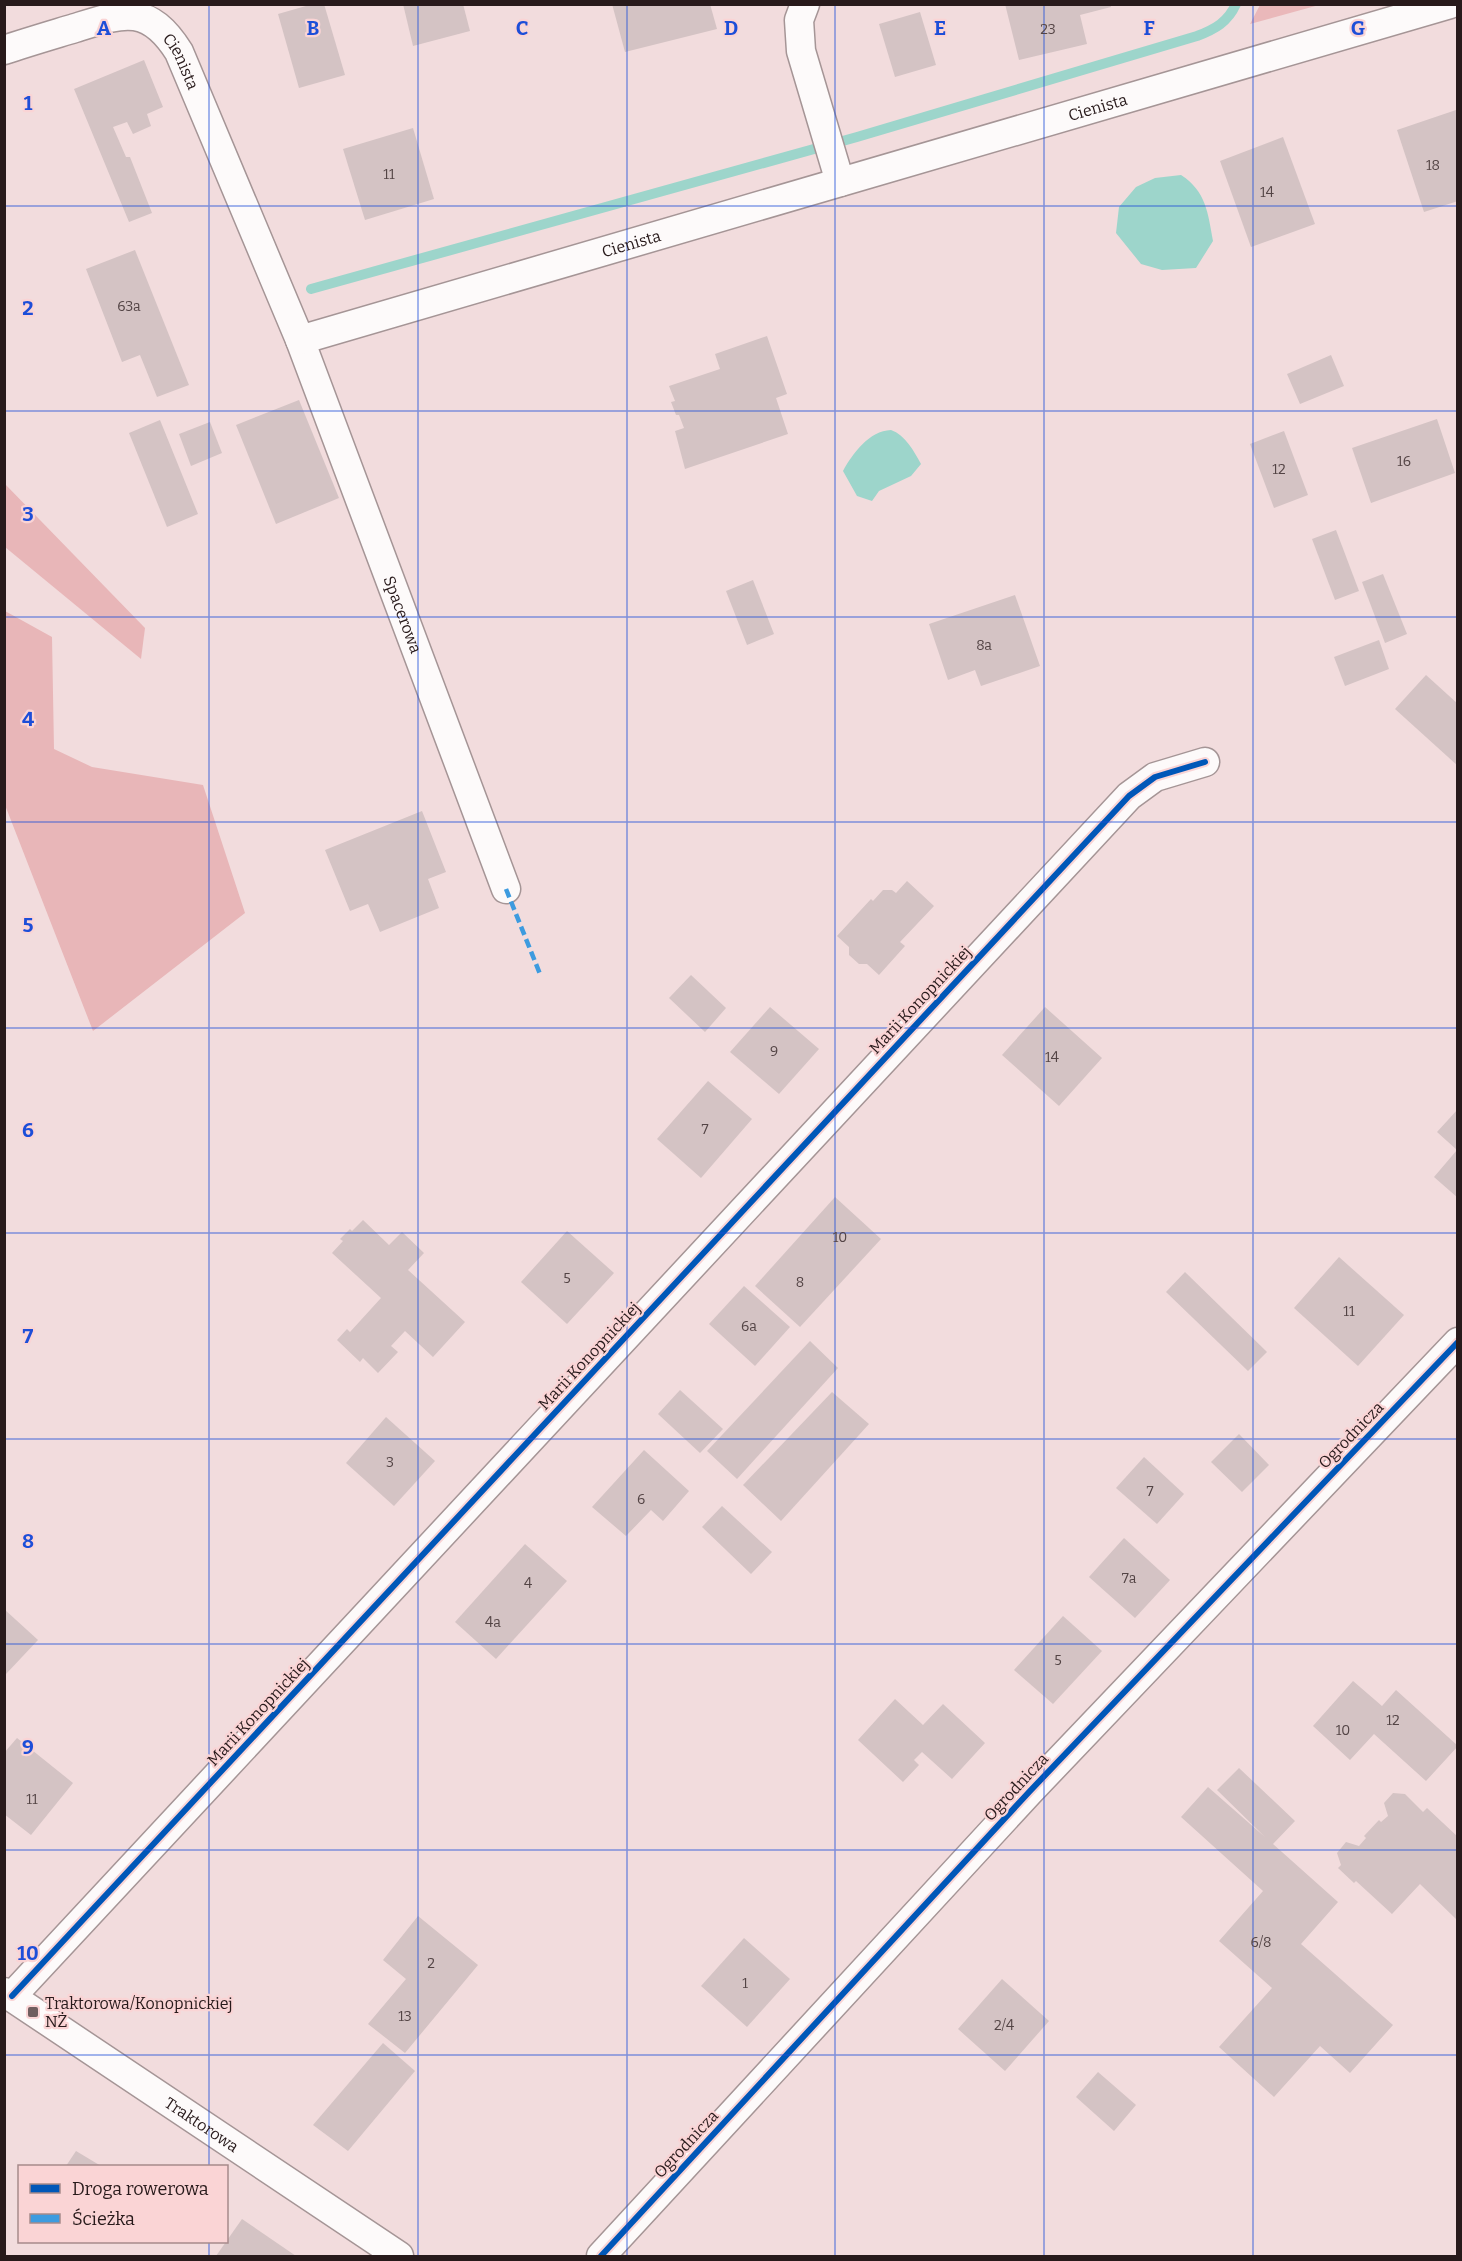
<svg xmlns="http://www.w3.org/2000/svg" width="1462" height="2261" viewBox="0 0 1462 2261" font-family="Bitter,serif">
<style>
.green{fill:#eab8ba}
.forest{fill:#e8b6b8}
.water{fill:#9dd5cb}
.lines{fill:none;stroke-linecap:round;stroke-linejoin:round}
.stream{stroke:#9dd5cb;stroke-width:10}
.building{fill:#d4c3c4}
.minor-casing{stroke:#a59596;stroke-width:31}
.minor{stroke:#fdfafa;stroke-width:28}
.quiet{stroke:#3d9bdf;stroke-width:4.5;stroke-dasharray:9 4.5;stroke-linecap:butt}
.cycleway-casing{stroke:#fad4d5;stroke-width:10}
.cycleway{stroke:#0057b8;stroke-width:6}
.grid{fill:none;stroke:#1d4ed8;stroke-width:1.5;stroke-opacity:0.55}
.poi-dot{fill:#6f5e5f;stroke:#fad4d5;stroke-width:2}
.labels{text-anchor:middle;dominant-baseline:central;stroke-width:4.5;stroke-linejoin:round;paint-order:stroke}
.number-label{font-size:14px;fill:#534445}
.street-label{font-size:16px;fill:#281a1b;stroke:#fad4d5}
.poi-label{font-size:16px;fill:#281a1b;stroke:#fad4d5;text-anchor:start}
.grid-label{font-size:20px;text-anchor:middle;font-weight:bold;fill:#1d4ed8;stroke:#fad4d5;stroke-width:4.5;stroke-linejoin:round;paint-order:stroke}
</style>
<rect width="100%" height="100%" fill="#f2dcdd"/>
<polygon class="green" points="1260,5 1260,4 1319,5 1250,24"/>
<g class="forest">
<polygon points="4,483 145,628 141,659 5,547"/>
<polygon points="5,611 52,637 54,749 92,767 203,785 245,913 93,1031 5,805"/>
</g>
<g class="water">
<path d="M1181 175C1206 191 1208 213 1213 241L1196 268 1162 270 1141 264 1116 233 1119 207 1136 187 1155 178Z"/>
<path d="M891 430C905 435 914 451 921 464L911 476 879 491 872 501 857 496 843 471C853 453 869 431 891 430Z"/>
</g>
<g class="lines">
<path class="stream" d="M311 289 857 137 1197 36C1215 29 1228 22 1236 4"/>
</g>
<g class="building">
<polygon points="313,4 324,4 345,75 299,88 278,14"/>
<polygon points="403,4 463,4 470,31 413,46"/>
<polygon points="612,4 710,4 717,29 625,52"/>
<polygon points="1005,4 1110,4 1111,7 1080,15 1087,44 1019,60"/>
<polygon points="920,12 936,65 895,77 879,24"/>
<polygon points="144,60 163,107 147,114 151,126 133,134 127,122 113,127 126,157 130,157 152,213 129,222 74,89"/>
<polygon points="1456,110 1458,115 1458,201 1424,212 1397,130"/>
<polygon points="413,128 434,199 365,220 343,149"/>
<polygon points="1283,137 1315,224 1251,247 1220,161"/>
<polygon points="135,250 189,385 157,397 140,355 122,362 86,269"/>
<polygon points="767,336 787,394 776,398 788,434 685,469 675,431 684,428 679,415 676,415 671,402 675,401 669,386 720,369 715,354"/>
<polygon points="1331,355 1344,386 1300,404 1287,374"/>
<polygon points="299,400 339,498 276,524 236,425"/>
<polygon points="1437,419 1455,473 1371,503 1352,448"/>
<polygon points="160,420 198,514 167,527 129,433"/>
<polygon points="210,422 222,453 191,466 179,434"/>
<polygon points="1284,431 1308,495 1274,508 1250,444"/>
<polygon points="1336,530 1359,591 1335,600 1312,539"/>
<polygon points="1383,574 1407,634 1385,643 1362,582"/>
<polygon points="753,580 774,634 747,645 726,591"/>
<polygon points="1015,595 1040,666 981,686 975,670 948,680 929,624"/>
<polygon points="1379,640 1389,669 1345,686 1334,657"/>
<polygon points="1426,675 1458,704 1458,766 1395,709"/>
<polygon points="422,811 446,872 428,879 439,908 380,932 368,904 350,911 325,850"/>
<polygon points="907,881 934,906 900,942 905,946 879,975 867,964 859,964 849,955 849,947 837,936 871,899 873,901 883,890 892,890 896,893"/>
<polygon points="691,975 726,1008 705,1032 669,998"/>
<polygon points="770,1007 819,1049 779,1094 730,1052"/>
<polygon points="1045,1007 1102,1058 1059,1106 1002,1055"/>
<polygon points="708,1081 752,1119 701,1178 657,1139"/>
<polygon points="1458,1109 1458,1198 1434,1177 1457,1150 1437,1132"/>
<polygon points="835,1197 881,1239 800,1327 755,1286"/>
<polygon points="363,1220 389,1245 402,1232 424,1253 408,1270 465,1322 433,1357 405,1331 391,1346 398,1352 378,1373 363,1358 360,1362 337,1340 347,1329 350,1332 381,1298 332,1253 343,1241 340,1239 350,1229 352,1231"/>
<polygon points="567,1231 614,1273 567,1324 521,1282"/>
<polygon points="1339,1257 1404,1315 1358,1366 1294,1308"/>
<polygon points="1185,1272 1267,1352 1248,1371 1166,1292"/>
<polygon points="744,1286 790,1327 755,1366 709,1324"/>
<polygon points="810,1341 838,1368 737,1479 707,1451"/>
<polygon points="680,1390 723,1429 700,1453 658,1414"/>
<polygon points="832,1392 869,1424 781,1521 743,1485"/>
<polygon points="386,1417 435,1461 394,1506 346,1463"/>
<polygon points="1239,1434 1269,1465 1242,1492 1211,1462"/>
<polygon points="644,1450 689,1491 663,1521 651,1510 626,1536 592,1507"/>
<polygon points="1144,1457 1184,1494 1157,1524 1116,1488"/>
<polygon points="722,1506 772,1552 751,1574 702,1527"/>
<polygon points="1124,1538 1170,1580 1135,1618 1089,1577"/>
<polygon points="525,1544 567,1581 496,1659 455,1622"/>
<polygon points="4,1609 38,1640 6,1674 4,1673"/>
<polygon points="1063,1616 1102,1651 1053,1704 1014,1670"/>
<polygon points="1353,1681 1382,1706 1396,1690 1458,1746 1426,1781 1374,1734 1350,1760 1313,1726"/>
<polygon points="895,1699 923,1725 943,1704 985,1743 952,1779 922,1752 914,1760 919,1765 903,1782 858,1740"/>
<polygon points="17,1738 73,1783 31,1835 4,1814 4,1753"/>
<polygon points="1239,1768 1295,1821 1273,1844 1338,1902 1301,1944 1393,2025 1350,2073 1320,2046 1274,2097 1219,2047 1272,1988 1219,1941 1263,1891 1181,1817 1208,1787 1265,1837 1217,1790"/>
<polygon points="1393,1793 1405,1794 1423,1812 1427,1808 1458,1837 1456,1919 1420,1884 1392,1914 1356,1881 1354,1883 1338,1868 1341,1865 1337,1853 1346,1842 1359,1846 1366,1838 1364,1836 1379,1820 1381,1822 1388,1816 1384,1803"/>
<polygon points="418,1916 478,1965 405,2053 368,2024 406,1979 383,1960"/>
<polygon points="744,1938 790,1979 747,2027 701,1986"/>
<polygon points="1002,1979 1049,2021 1005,2071 958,2029"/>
<polygon points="383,2043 415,2071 348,2151 313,2125"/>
<polygon points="1098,2072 1136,2105 1114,2131 1076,2097"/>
<polygon points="76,2151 101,2166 66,2166"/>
<polygon points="242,2219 296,2256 216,2256"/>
</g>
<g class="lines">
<defs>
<g id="minor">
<polyline points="805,4 799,20 801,51 840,182"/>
<path id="s1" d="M4 50C28 42 52 35 75 28 123 13 148 3 179 52L300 340 506 889"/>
<path id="s2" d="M300 340 1450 4"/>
<path id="s3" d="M4 1992 399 2256"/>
<polyline points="12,1996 1129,796 1155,777 1205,762"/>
<polyline points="601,2256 1030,1791 1458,1342"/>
</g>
</defs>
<use href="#minor" class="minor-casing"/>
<use href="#minor" class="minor"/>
<polyline class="quiet" points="506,889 540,974"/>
<defs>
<g id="cycleway">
<polyline points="12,1996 1129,796 1155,777 1205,762"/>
<polyline points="601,2256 1030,1791 1458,1342"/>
</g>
</defs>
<use href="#cycleway" class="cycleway-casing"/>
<use href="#cycleway" class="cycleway"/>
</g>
<path class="grid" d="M209 4V2166M418 4V2256M627 4V2256M835 4V2256M1044 4V2256M1253 4V2256M4 206H1458M4 411H1458M4 617H1458M4 822H1458M4 1028H1458M4 1233H1458M4 1439H1458M4 1644H1458M4 1850H1458M4 2055H1458M209 2242V2256"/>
<rect class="poi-dot" x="27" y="2006" width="12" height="12" rx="3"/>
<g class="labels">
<g class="number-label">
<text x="1048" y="29">23</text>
<text x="1433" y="165">18</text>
<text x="389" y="174">11</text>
<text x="1267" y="192">14</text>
<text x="129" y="306">63a</text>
<text x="1404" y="461">16</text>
<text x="1279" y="469">12</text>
<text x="984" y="645">8a</text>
<text x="774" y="1051">9</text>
<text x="1052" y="1057">14</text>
<text x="705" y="1129">7</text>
<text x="840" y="1237">10</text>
<text x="567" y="1278">5</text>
<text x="800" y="1282">8</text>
<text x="1349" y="1311">11</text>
<text x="749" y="1326">6a</text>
<text x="390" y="1462">3</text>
<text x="1150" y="1491">7</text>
<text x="641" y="1499">6</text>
<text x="1129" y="1578">7a</text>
<text x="528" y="1583">4</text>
<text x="493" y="1622">4a</text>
<text x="1058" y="1660">5</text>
<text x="1393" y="1720">12</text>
<text x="1343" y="1730">10</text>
<text x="32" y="1799">11</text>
<text x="1261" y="1942">6/8</text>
<text x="431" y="1963">2</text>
<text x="745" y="1983">1</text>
<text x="405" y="2016">13</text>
<text x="1004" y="2025">2/4</text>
</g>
<g class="street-label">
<text stroke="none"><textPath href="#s1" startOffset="204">Cienista</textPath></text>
<text stroke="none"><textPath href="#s2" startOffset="831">Cienista</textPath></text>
<text stroke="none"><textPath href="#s2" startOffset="345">Cienista</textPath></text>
<text stroke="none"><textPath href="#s1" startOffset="800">Spacerowa</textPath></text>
<text transform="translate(920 1000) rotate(-47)">Marii Konopnickiej</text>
<text transform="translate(589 1356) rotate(-47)">Marii Konopnickiej</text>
<text transform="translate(1351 1435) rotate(-46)">Ogrodnicza</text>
<text transform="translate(258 1712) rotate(-47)">Marii Konopnickiej</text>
<text transform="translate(1016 1787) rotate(-47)">Ogrodnicza</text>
<text stroke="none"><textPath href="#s3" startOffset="238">Traktorowa</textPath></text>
<text transform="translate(686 2144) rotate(-47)">Ogrodnicza</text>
</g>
<g class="poi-label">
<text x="45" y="2003">Traktorowa/Konopnickiej<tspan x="45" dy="18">NŻ</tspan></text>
</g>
</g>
<g class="grid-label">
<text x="104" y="35">A</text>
<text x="313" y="35">B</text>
<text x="522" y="35">C</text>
<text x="731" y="35">D</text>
<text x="940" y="35">E</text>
<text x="1149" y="35">F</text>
<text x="1358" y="35">G</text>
<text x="28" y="110">1</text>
<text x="28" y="315">2</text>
<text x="28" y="521">3</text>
<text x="28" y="726">4</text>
<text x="28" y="932">5</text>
<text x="28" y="1137">6</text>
<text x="28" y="1343">7</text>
<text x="28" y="1548">8</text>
<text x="28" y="1754">9</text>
<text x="28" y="1960">10</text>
</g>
<rect width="1462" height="2261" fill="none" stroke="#281a1b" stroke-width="12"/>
<rect x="18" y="2165" width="210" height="78" fill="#fad4d5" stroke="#a68a8b" stroke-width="1.5"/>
<rect x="30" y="2184" width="30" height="9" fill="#0057b8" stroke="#a68a8b" stroke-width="1.5"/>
<text x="72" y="2195" font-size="18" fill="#281a1b">Droga rowerowa</text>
<rect x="30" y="2214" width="30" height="9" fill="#3d9bdf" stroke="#a68a8b" stroke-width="1.5"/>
<text x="72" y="2225" font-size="18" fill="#281a1b">Ścieżka</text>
</svg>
